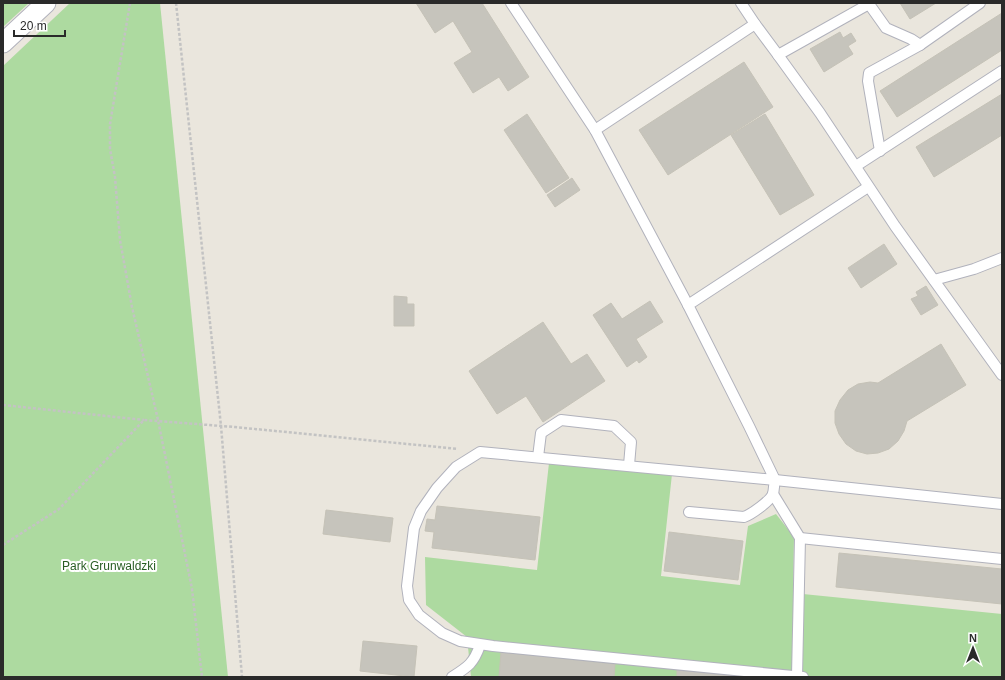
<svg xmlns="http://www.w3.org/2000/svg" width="1005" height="680" viewBox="0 0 1005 680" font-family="Arial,sans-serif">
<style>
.green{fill:#addaa0}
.building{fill:#c6c4bc;stroke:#c5c2b7}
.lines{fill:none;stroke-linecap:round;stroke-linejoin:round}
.service-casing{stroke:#b1b2bc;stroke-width:12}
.minor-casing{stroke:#b1b2bc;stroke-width:21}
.path{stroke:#c3c3c3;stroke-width:2.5;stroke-dasharray:3 2;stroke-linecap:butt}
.service{stroke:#fff;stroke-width:10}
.minor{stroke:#fff;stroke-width:19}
.labels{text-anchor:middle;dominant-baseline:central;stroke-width:4;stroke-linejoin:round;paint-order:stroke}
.park-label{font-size:12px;fill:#285d23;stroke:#fff}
</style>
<rect width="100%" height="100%" fill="#eae6dd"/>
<g class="green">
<polygon points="3,3 29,3 3,27"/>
<polygon points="70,3 160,3 228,677 3,677 3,66"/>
<polygon points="549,463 672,474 661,576 740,585 748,526 776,514 794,537 793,593 1002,614 1002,677 471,677 467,637 426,605 425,557 537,570"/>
</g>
<g class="building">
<polygon points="416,3 482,3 529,77 508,91 499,77 473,93 454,63 472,52 453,21 435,33"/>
<polygon points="900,3 936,3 910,19"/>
<polygon points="1002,13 1002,50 897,117 880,91"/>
<polygon points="840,32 843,38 851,33 856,41 848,46 853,54 824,72 810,49"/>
<polygon points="744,62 773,107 668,175 639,130"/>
<polygon points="1002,94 1002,135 934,177 916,147"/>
<polygon points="527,114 569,178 546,193 504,130"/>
<polygon points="765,114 814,195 780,215 731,135"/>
<polygon points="572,178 580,190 555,207 547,195"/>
<polygon points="884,244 897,264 861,288 848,268"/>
<polygon points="926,286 938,305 921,315 911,299 918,296 916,292"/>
<polygon points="394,296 407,297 407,304 414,304 414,326 394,326"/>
<polygon points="650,301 663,322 636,339 647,357 639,363 637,360 627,367 593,315 611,303 622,319"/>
<polygon points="543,322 571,364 587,354 605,381 543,422 526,396 497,414 469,371"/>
<polygon points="941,344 966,385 907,421 904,431 898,441 889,449 878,453 867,454 856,451 846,444 839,434 835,423 835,411 840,400 848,390 858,384 870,382 878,383"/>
<polygon points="437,506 540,517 535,560 432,548 434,532 425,531 427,519 435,520"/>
<polygon points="326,510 393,518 390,542 323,534"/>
<polygon points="669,532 743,541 738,580 664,571"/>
<polygon points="839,553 1002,569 1002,604 836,587"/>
<polygon points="363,641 417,646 414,677 360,671"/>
<polygon points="501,652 615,664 614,677 499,677"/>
<polygon points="677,669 748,677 677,677"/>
</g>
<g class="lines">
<defs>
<g id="service">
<polyline points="511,3 595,130 688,305"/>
<polyline points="741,3 755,24 778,55 869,4 886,28 911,39 920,45 980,3"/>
<polyline points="778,55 820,113 895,226 1002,375"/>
<polyline points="595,130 755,24"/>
<polyline points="880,151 868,81 869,73 920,45"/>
<polyline points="856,166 1002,71"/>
<polyline points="934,280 974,269 1002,258"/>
<polyline points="538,457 541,433 561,420 614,426 631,442 629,465"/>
<polyline points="773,494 800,538 797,676"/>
<path d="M689 512 744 517C752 514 770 501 773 494 774 490 774 484 775 480L1002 504"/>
<polyline points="800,538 1002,559"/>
<path d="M452 677C468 667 474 663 480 645"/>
<polyline points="803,677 493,646 460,641 442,633 419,615 409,600 407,586 414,528 421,511 437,488 456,467 480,452 775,480 749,426 688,305 868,187"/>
</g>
<polyline id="minor" points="3,43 46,3"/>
</defs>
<use href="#service" class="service-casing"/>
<use href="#minor" class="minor-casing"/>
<g class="path">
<polyline points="130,3 110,124 110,149 115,177 120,240 132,307 158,420 192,589 202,677"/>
<polyline points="176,3 221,426 242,677"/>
<polyline points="3,405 144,420"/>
<polyline points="3,545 59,509 144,420 235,427 458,449"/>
</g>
<use href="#service" class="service"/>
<use href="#minor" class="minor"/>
</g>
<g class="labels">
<g class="park-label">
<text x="109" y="566">Park Grunwaldzki</text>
</g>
</g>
<rect width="1005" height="680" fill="none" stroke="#2a2a2a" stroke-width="8"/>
<g transform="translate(973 648)" stroke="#ffffff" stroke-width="3" paint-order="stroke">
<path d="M0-3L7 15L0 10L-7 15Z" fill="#2a2a2a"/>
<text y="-6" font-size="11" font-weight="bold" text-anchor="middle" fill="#2a2a2a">N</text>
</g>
<path d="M14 30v6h51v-6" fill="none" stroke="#2a2a2a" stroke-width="2"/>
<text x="20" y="30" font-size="12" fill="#2a2a2a" stroke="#ffffff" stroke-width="3" paint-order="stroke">20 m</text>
</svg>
